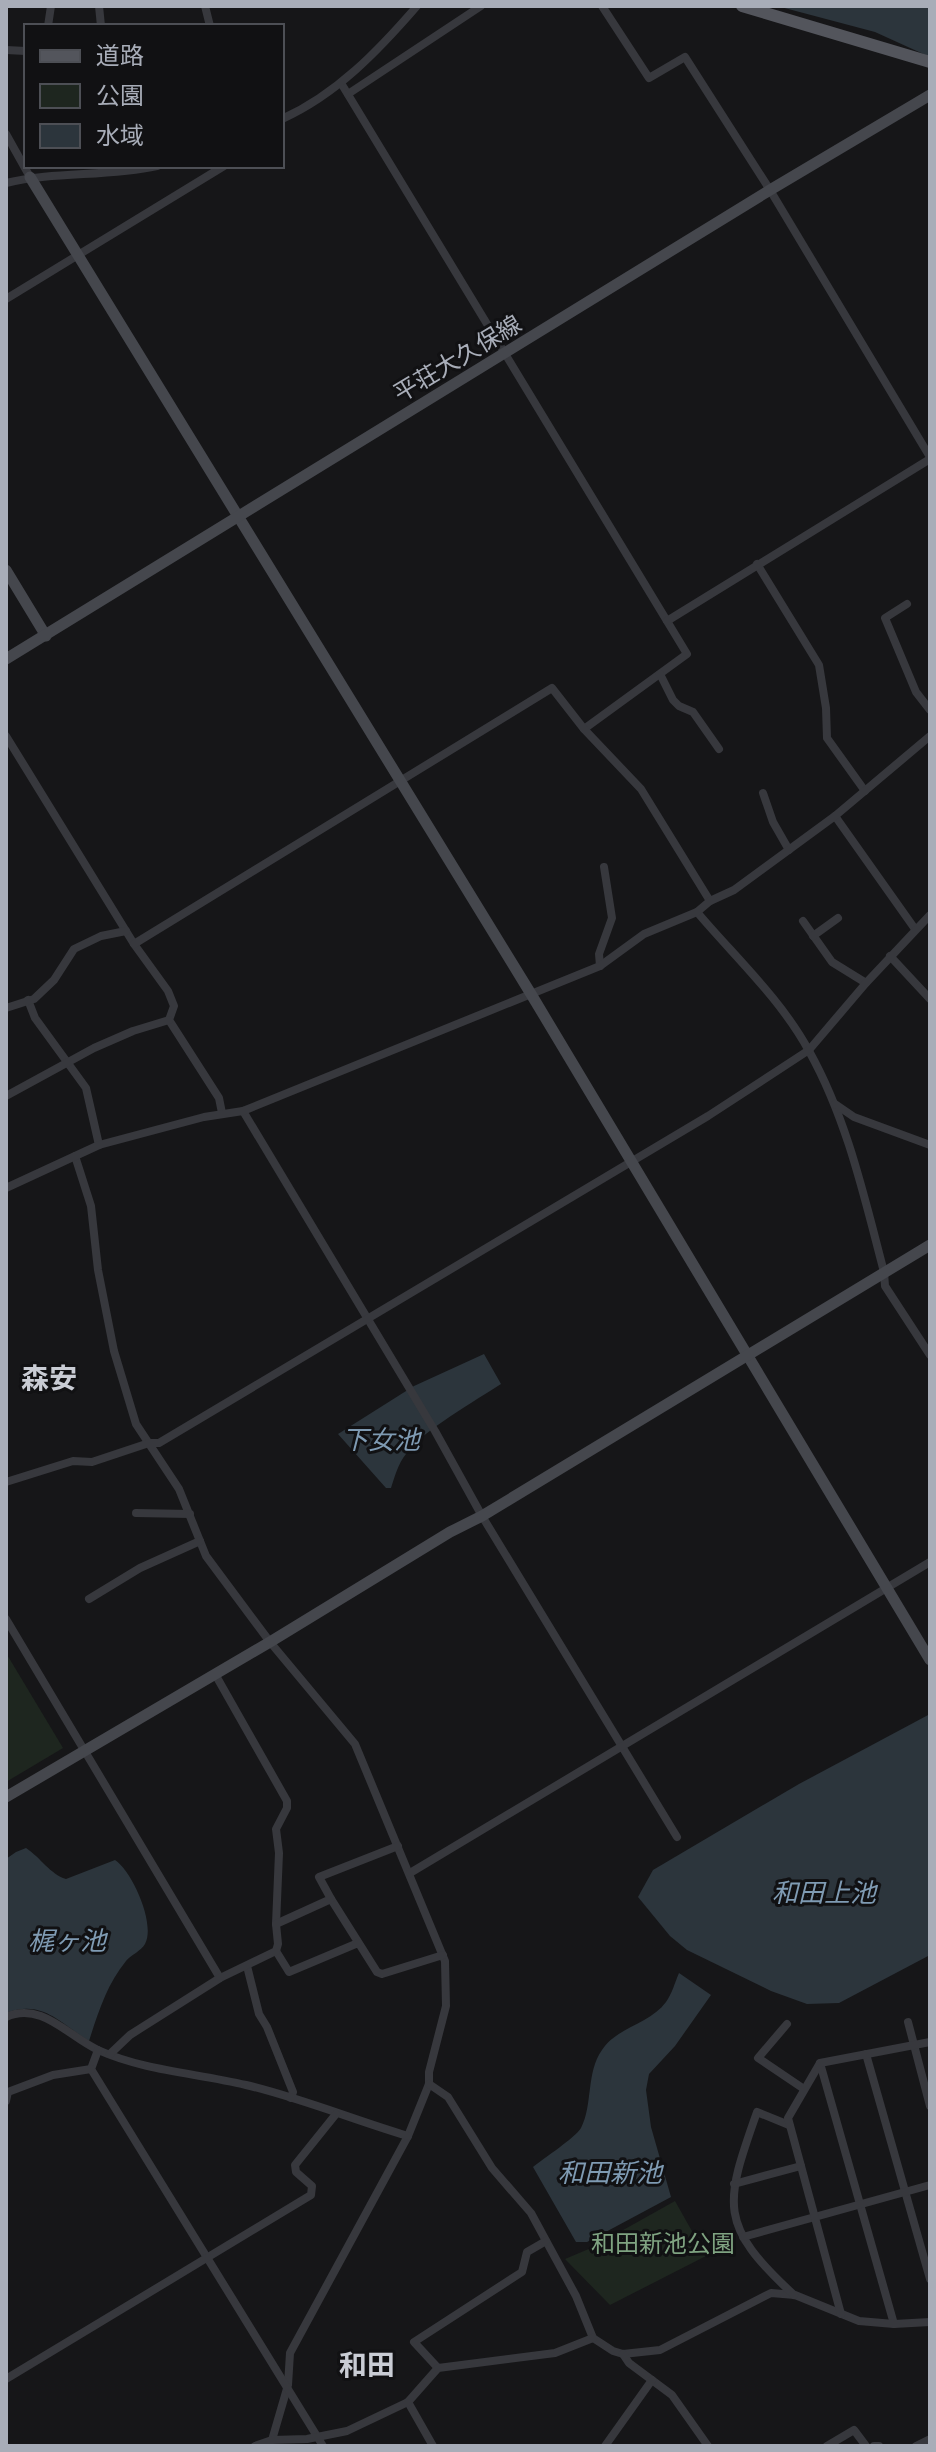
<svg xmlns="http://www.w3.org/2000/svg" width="936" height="2452" viewBox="0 0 936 2452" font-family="Quicksand,'Noto Sans JP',sans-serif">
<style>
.green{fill:#1e261f}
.water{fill:#2c353c}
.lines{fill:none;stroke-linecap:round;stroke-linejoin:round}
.street{stroke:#37383d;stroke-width:8}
.secondary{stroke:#45474d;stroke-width:11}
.primary{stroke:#53555c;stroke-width:12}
.labels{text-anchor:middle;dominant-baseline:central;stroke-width:6;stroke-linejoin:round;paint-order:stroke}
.street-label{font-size:24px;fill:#a8adb8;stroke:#111113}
.park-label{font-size:24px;fill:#7fa381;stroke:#111113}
.water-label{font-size:26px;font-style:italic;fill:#7f9bb3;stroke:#111113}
.quarter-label{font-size:28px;font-weight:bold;fill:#c9ccd4;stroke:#111113}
</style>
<rect width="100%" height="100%" fill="#161618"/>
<g class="green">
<polygon points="6,1653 63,1748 6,1782"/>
<polygon points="675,2201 706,2256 610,2305 565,2259 591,2248"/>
</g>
<g class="water">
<polygon points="777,6 930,6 930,57 875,32"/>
<path d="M484 1354 501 1384C478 1399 419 1433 406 1454 398 1464 395 1476 391 1488H386L338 1434 414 1386Z"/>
<polygon points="930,1714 930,1955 839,2003 807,2004 771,1991 687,1950 670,1936 638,1897 653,1870 799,1784"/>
<path d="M26 1848C41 1858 50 1874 66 1879L115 1860C132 1871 156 1924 145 1944 141 1951 131 1955 126 1961 107 1984 98 2013 89 2041 59 2022 42 1999 6 2013V1859L16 1852Z"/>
<path d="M679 1973 711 1995 675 2046 649 2074 646 2090 651 2127 671 2197 587 2242H576L533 2167C544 2158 575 2138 581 2128 593 2105 586 2072 602 2050 617 2027 650 2024 666 2002 672 1994 675 1982 679 1973Z"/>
</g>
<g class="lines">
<g class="street">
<polyline points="99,6 101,26"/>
<polyline points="205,6 210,26"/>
<polyline points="602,6 649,78 685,57 770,190 930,457"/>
<polyline points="48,26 51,6"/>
<polyline points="6,50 26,51"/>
<polyline points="341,83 687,654 584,729"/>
<polyline points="348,94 481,6"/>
<path d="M282 119C337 94 378 51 417 6"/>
<polyline points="6,134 30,177"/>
<path d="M6 183C55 171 107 177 157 166"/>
<polyline points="6,299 224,166"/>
<polyline points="757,564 819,665 826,708 827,738 865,791"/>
<polyline points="907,604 885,618 916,692 930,710"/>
<polyline points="667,621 930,459"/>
<polyline points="660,674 673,700 679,706 693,712 719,749"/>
<polyline points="6,736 134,944 168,991 174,1006 169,1020 219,1098 222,1113"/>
<polyline points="763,793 773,822 789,850"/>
<polyline points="835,816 915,929"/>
<path d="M697 912C734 956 781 999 809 1051 847 1119 864 1196 884 1272L885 1286 930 1355"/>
<polyline points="803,921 832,962 866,983"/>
<polyline points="813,936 838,918"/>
<polyline points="134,944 552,688 584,729 641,789 710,901"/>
<polyline points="890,956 930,999"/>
<polyline points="600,966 599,954 612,918 604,867"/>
<polyline points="28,1000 35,1018 86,1088 99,1145"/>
<polyline points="6,1008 34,999 54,980 74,949 101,936 126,931"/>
<polyline points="6,1096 94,1048 133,1031 169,1020"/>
<polyline points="835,1104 854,1117 930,1145"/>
<polyline points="243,1111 435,1431 482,1516 677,1837"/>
<polyline points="75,1156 91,1206 98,1270 114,1351 136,1424 179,1489 206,1556 270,1642 355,1744 445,1961 446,2006 429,2072 429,2084 408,2136 290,2353 288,2385 272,2440"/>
<polyline points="6,1188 99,1145 204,1117 243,1111 600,966 644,934 697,912 710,901 734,890 835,816 930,736"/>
<polyline points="6,1482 73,1461 92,1462 149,1443 159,1443 708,1116 809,1050 866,983 930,915"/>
<polyline points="136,1513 190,1514"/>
<polyline points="89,1599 140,1568 200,1541"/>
<polyline points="6,1619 220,1978"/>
<polyline points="215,1674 287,1801 287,1808 276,1829 279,1853 276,1924"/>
<polyline points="410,1873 930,1562"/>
<polyline points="331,1899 377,1972 382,1974 443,1955"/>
<polyline points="276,1951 289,1972 358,1943"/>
<polyline points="247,1966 259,2014 267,2027 293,2092 291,2098"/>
<path d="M6 2017C41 2001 68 2036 98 2050 145 2071 196 2073 246 2085 301 2098 354 2120 408 2136"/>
<polyline points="908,2022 930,2106"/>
<polyline points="787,2024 758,2058 804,2089"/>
<polyline points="98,2050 91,2069 323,2446"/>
<polyline points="110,2054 130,2035 220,1978 276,1951 278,1944 276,1924 331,1899 319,1877 398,1846"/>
<polyline points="866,2054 930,2279"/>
<polyline points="820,2063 894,2324"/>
<polyline points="429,2084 448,2097 492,2168 531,2213 576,2296 593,2338 613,2351 623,2354 660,2350 771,2293 795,2295 859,2321 894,2324 930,2322"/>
<polyline points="6,2101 8,2092 53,2075 91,2069"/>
<path d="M789 2125 757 2112C724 2205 718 2225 794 2295"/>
<polyline points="734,2184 801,2166"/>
<polyline points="743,2237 930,2185"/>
<polyline points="841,2314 788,2118 820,2063 930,2042"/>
<polyline points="623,2354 629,2363 672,2395 708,2446"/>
<polyline points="438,2368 414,2342 522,2272 527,2252 546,2241"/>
<polyline points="6,2379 311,2195 312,2186 296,2172 295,2165 336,2114"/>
<polyline points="408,2402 433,2446"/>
<polyline points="255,2446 272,2440 307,2439 347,2431 408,2402 438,2368 555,2353 593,2338"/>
<polyline points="605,2446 652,2380"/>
<polyline points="827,2446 854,2430 866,2446"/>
<polyline points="874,2446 879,2446"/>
<polyline points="916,2446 930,2439"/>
</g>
<g class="secondary">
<polyline points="30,177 531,994 930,1660"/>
<polyline points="6,570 46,636"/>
<polyline points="6,659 770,190 930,95"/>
<polyline points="6,1797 270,1642 450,1532 482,1516 930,1245"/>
</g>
<polyline class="primary" points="742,6 930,62"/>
</g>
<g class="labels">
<g class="street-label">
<text transform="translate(457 358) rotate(-31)">平荘大久保線</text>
</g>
<g class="park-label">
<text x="663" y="2243">和田新池公園</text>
</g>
<g class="water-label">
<text x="381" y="1439">下女池</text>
<text x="824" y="1892">和田上池</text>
<text x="67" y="1940">梶ヶ池</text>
<text x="610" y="2172">和田新池</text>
</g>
<g class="quarter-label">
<text x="49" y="1377">森安</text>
<text x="367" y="2364">和田</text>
</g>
</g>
<rect width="936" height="2452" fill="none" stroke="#a8adb8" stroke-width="16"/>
<rect x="24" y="24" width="260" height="144" fill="#111113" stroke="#4d4f55" stroke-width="2"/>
<rect x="40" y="50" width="40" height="12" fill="#53555c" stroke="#4d4f55" stroke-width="2"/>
<text x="96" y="64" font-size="24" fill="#a8adb8">道路</text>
<rect x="40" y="84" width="40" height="24" fill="#1e261f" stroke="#4d4f55" stroke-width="2"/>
<text x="96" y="104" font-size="24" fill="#a8adb8">公園</text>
<rect x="40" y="124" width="40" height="24" fill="#2c353c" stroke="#4d4f55" stroke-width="2"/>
<text x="96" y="144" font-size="24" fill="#a8adb8">水域</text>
</svg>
